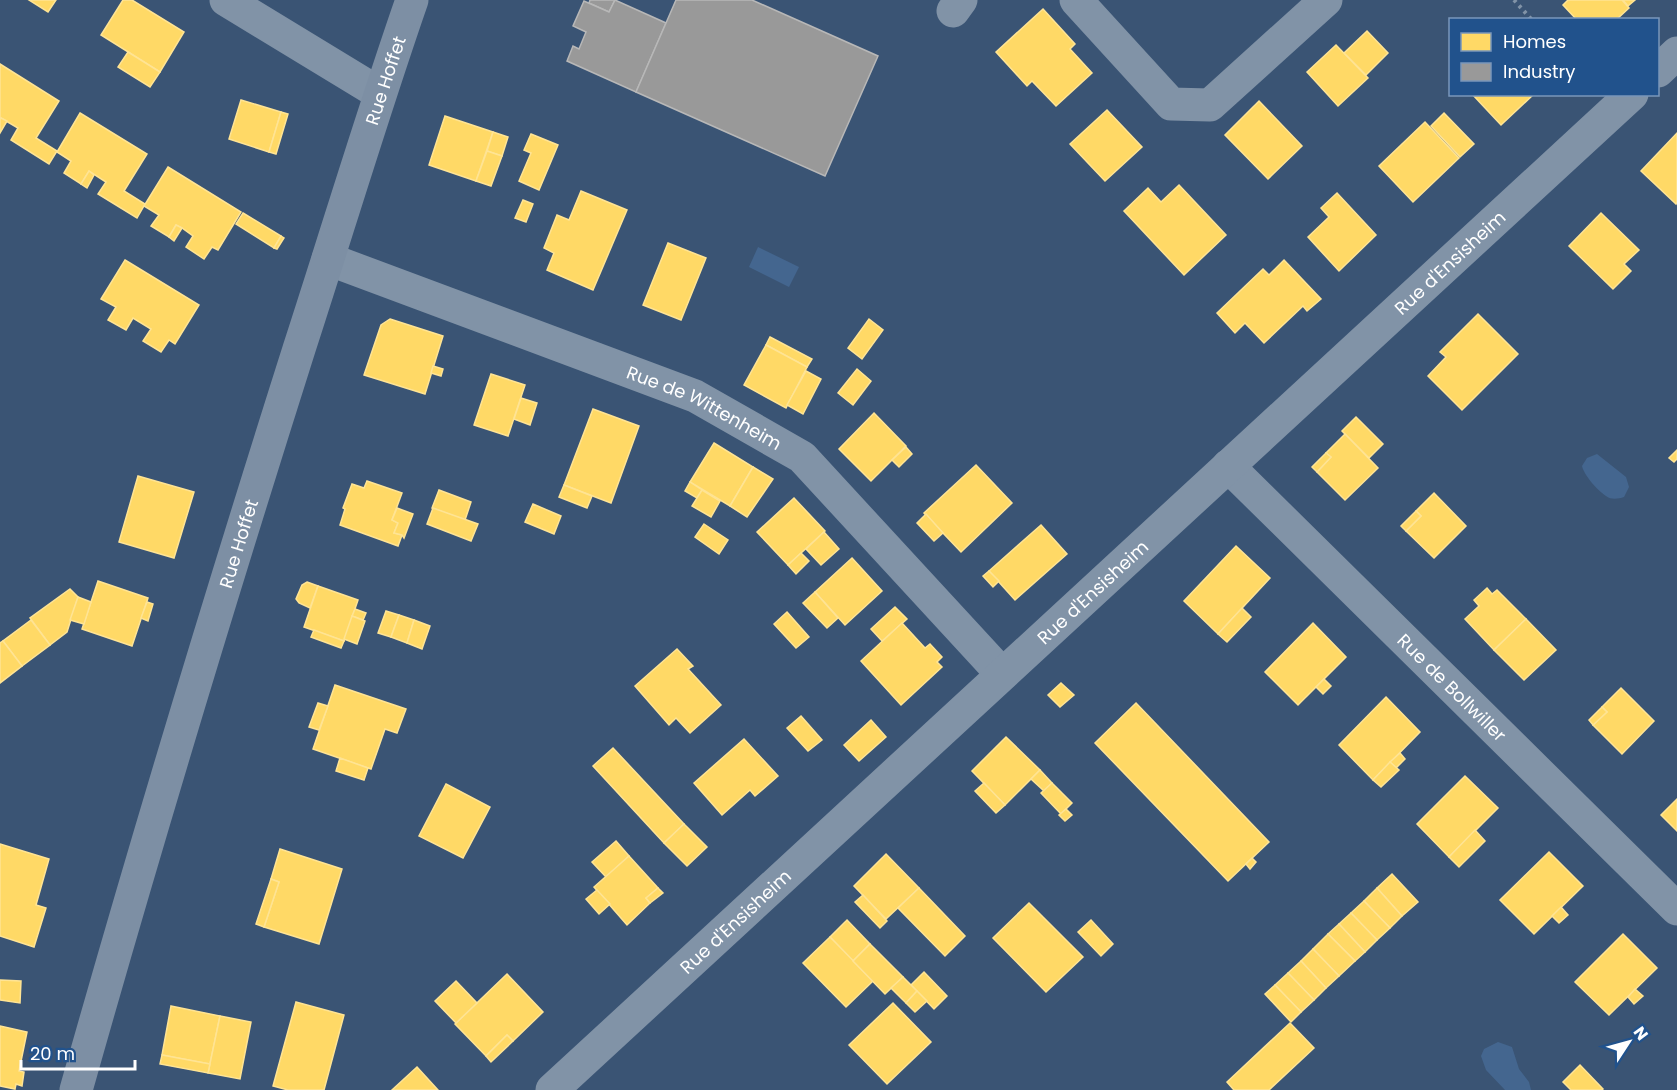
<svg xmlns="http://www.w3.org/2000/svg" width="1677" height="1090" viewBox="0 0 1677 1090" font-family="Poppins,sans-serif">
<style>
.water{fill:#44668f}
.homes{fill:#ffd966;stroke:#ffe494;stroke-width:1.5}
.industry{fill:#999;stroke:#b8b8b8;stroke-width:1.5}
.lines{fill:none;stroke-linecap:round;stroke-linejoin:round}
.path{stroke:#8193a7;stroke-width:4;stroke-dasharray:3 4.5;stroke-linecap:butt}
.street{stroke:#8193a7;stroke-width:33}
.secondary{stroke:#7d8fa4;stroke-width:33}
.labels{text-anchor:middle;dominant-baseline:central;stroke-width:6;stroke-linejoin:round;paint-order:stroke}
.street-label{font-size:18px;fill:#fff;stroke:#21528c}
</style>
<rect width="100%" height="100%" fill="#3a5474"/>
<g class="water">
<polygon points="758,247 799,267 789,287 749,267"/>
<path d="M1597 454 1626 477 1629 487 1624 497C1618 499 1611 500 1606 496 1597 490 1584 475 1582 466L1587 458Z"/>
<polygon points="1498,1042 1512,1047 1519,1069 1529,1082 1531,1090 1505,1090 1486,1070 1481,1056 1484,1049"/>
</g>
<g class="homes">
<polygon points="29,0 56,0 48,12"/>
<polygon points="123,0 132,0 184,32 160,72 101,35"/>
<polygon points="1568,0 1622,0 1629,8 1616,20 1577,20 1563,5"/>
<polygon points="1623,0 1635,0 1628,6"/>
<polygon points="1043,9 1075,44 1070,49 1092,73 1056,106 1032,81 1027,86 996,52"/>
<polygon points="1367,31 1388,53 1366,75 1344,53"/>
<polygon points="1336,45 1368,78 1338,106 1307,72"/>
<polygon points="128,52 160,72 150,87 118,67"/>
<polygon points="0,64 59,101 36,138 57,151 49,164 11,140 18,128 1,118 0,120"/>
<polygon points="1472,94 1533,94 1533,95 1501,125"/>
<polygon points="241,100 281,112 269,152 229,139"/>
<polygon points="1259,101 1302,146 1268,179 1225,135"/>
<polygon points="1107,110 1142,147 1105,181 1070,144"/>
<polygon points="281,112 288,114 276,154 269,152"/>
<polygon points="80,113 147,154 124,191 145,204 137,218 98,194 106,182 89,171 81,184 64,173 71,161 57,152"/>
<polygon points="1444,113 1474,144 1460,157 1431,126"/>
<polygon points="445,116 493,132 476,181 429,165"/>
<polygon points="1,118 7,121 0,133 0,120"/>
<polygon points="1425,122 1459,158 1413,202 1379,166"/>
<polygon points="493,132 508,137 502,156 487,151"/>
<polygon points="1677,133 1677,202 1676,204 1641,171"/>
<polygon points="531,134 558,145 539,190 519,181 531,153 524,150"/>
<polygon points="487,151 502,156 491,186 476,181"/>
<polygon points="168,167 241,212 218,250 212,247 204,259 186,247 193,236 182,228 176,225 169,237 151,226 159,215 144,206"/>
<polygon points="89,171 94,175 87,188 81,184"/>
<polygon points="1179,185 1226,235 1184,275 1124,211 1148,188 1161,202"/>
<polygon points="581,191 627,210 593,290 547,270 554,253 544,248 557,215 569,220"/>
<polygon points="1337,193 1376,235 1339,271 1308,237 1329,217 1321,208"/>
<polygon points="523,200 533,204 526,222 515,218"/>
<polygon points="243,213 281,236 274,248 236,224"/>
<polygon points="1601,213 1639,250 1624,264 1631,271 1613,289 1569,246"/>
<polygon points="176,225 182,228 174,241 169,237"/>
<polygon points="281,236 284,238 277,249 274,248"/>
<polygon points="668,243 706,258 681,320 643,305"/>
<polygon points="125,260 199,305 175,344 169,340 161,352 143,341 151,329 133,318 126,330 108,320 116,307 101,299"/>
<polygon points="1284,260 1321,299 1307,311 1303,306 1264,343 1245,323 1235,333 1217,313 1263,269 1269,275"/>
<polygon points="1478,314 1518,354 1462,410 1428,376 1446,357 1440,352"/>
<polygon points="390,319 443,336 425,394 364,375 381,325"/>
<polygon points="869,319 883,330 862,359 848,348"/>
<polygon points="770,337 812,359 807,367 766,345"/>
<polygon points="766,345 807,367 786,408 744,385"/>
<polygon points="433,366 443,369 441,376 431,373"/>
<polygon points="857,369 871,381 853,405 838,393"/>
<polygon points="806,371 821,379 803,414 787,405"/>
<polygon points="491,374 525,385 508,436 474,425"/>
<polygon points="521,398 537,403 530,425 514,419"/>
<polygon points="593,409 639,426 611,503 564,485"/>
<polygon points="874,413 906,446 871,481 839,449"/>
<polygon points="1356,417 1383,444 1369,458 1342,431"/>
<polygon points="1345,434 1378,468 1345,500 1317,472 1331,457 1326,453"/>
<polygon points="714,443 753,467 730,506 690,482"/>
<polygon points="906,447 912,454 899,467 892,460"/>
<polygon points="1677,450 1677,459 1674,462 1669,458"/>
<polygon points="1326,453 1331,457 1317,472 1312,467"/>
<polygon points="976,465 1012,503 961,552 924,513"/>
<polygon points="753,467 773,479 747,517 730,506"/>
<polygon points="138,476 194,492 174,558 119,542"/>
<polygon points="367,481 402,493 392,520 398,523 394,533 402,535 398,546 340,525 345,509 343,508 352,484 364,488"/>
<polygon points="690,482 702,490 697,498 685,491"/>
<polygon points="564,485 592,496 587,508 559,497"/>
<polygon points="439,490 471,502 465,520 432,508"/>
<polygon points="702,490 720,501 711,517 692,506"/>
<polygon points="1434,493 1466,526 1434,558 1406,531 1421,516 1416,511"/>
<polygon points="794,498 825,531 788,565 757,532"/>
<polygon points="533,504 561,516 554,534 525,522"/>
<polygon points="397,508 413,514 404,538 402,535 394,533 398,523 392,520"/>
<polygon points="433,508 478,524 471,541 427,524"/>
<polygon points="1416,511 1421,516 1406,531 1401,526"/>
<polygon points="926,514 943,533 934,541 917,523"/>
<polygon points="704,524 728,540 719,554 695,537"/>
<polygon points="1041,525 1067,554 1015,600 989,571"/>
<polygon points="824,532 839,549 821,565 806,549"/>
<polygon points="1236,546 1270,578 1218,634 1184,601"/>
<polygon points="801,553 809,561 796,574 788,565"/>
<polygon points="852,558 882,591 845,625 815,592"/>
<polygon points="989,571 999,581 993,587 983,576"/>
<polygon points="98,581 148,598 132,646 82,629"/>
<polygon points="307,582 318,586 310,608 299,603 296,599 302,585"/>
<polygon points="318,586 358,600 344,641 304,627"/>
<polygon points="1487,588 1492,594 1497,590 1526,619 1494,650 1465,619 1479,606 1474,600"/>
<polygon points="70,589 78,597 67,632 50,645 30,618"/>
<polygon points="815,592 838,618 827,628 803,603"/>
<polygon points="78,597 91,602 84,624 70,620"/>
<polygon points="147,602 153,604 148,621 141,618"/>
<polygon points="895,607 907,619 882,641 871,629"/>
<polygon points="1242,608 1251,617 1227,642 1218,634"/>
<polygon points="355,609 366,613 363,620 352,616"/>
<polygon points="386,611 399,615 391,637 378,633"/>
<polygon points="787,612 809,637 796,648 774,624"/>
<polygon points="399,615 414,620 407,643 391,637"/>
<polygon points="352,616 365,621 357,644 344,639"/>
<polygon points="1526,619 1556,650 1524,680 1494,650"/>
<polygon points="31,620 50,645 22,666 3,641"/>
<polygon points="414,620 430,626 422,649 407,643"/>
<polygon points="902,623 925,648 930,644 942,657 937,662 942,667 901,705 861,661"/>
<polygon points="1313,623 1346,657 1298,705 1265,672"/>
<polygon points="314,630 344,641 341,648 311,637"/>
<polygon points="3,641 22,666 0,683 0,643"/>
<polygon points="677,649 693,666 688,669 721,705 690,733 676,718 669,725 635,686"/>
<polygon points="1324,679 1331,686 1323,694 1316,687"/>
<polygon points="1061,683 1074,695 1060,707 1048,695"/>
<polygon points="335,685 406,709 397,733 385,729 371,769 313,749"/>
<polygon points="1621,688 1654,721 1622,754 1593,725 1607,712 1602,707"/>
<polygon points="1386,697 1420,732 1373,780 1339,745"/>
<polygon points="318,703 328,706 319,730 309,727"/>
<polygon points="1136,703 1269,842 1228,881 1095,743"/>
<polygon points="1602,707 1607,712 1593,725 1589,720"/>
<polygon points="801,716 822,740 808,751 787,728"/>
<polygon points="871,720 886,737 859,761 844,745"/>
<polygon points="1006,737 1040,770 1005,805 972,771"/>
<polygon points="744,739 778,776 755,796 750,790 722,815 694,783"/>
<polygon points="613,748 684,824 664,843 593,766"/>
<polygon points="1400,753 1405,759 1396,768 1390,762"/>
<polygon points="340,758 368,768 364,780 336,771"/>
<polygon points="1390,762 1399,770 1381,787 1373,780"/>
<polygon points="1040,770 1052,783 1044,791 1031,779"/>
<polygon points="1465,776 1498,808 1449,857 1417,824"/>
<polygon points="984,783 1005,805 996,813 975,791"/>
<polygon points="1052,783 1072,803 1061,814 1041,793"/>
<polygon points="446,784 490,807 463,858 419,836"/>
<polygon points="1677,799 1677,831 1661,815"/>
<polygon points="1066,809 1072,815 1065,821 1059,815"/>
<polygon points="684,824 707,847 687,866 664,843"/>
<polygon points="1475,830 1485,841 1459,867 1449,857"/>
<polygon points="616,841 629,856 606,877 592,862"/>
<polygon points="0,844 49,859 36,905 46,908 34,947 0,936"/>
<polygon points="280,849 342,869 319,944 264,927 279,882 271,879"/>
<polygon points="1549,852 1583,886 1534,934 1500,900"/>
<polygon points="886,854 919,888 886,919 854,886"/>
<polygon points="629,856 658,888 646,898 650,903 627,925 594,887"/>
<polygon points="1252,858 1256,862 1250,869 1246,864"/>
<polygon points="1392,874 1418,902 1402,916 1377,888"/>
<polygon points="271,879 279,882 264,927 256,924"/>
<polygon points="658,888 663,893 650,903 646,898"/>
<polygon points="919,888 965,936 945,956 898,908"/>
<polygon points="1377,888 1402,916 1390,928 1364,901"/>
<polygon points="597,890 610,904 599,914 586,899"/>
<polygon points="863,895 887,921 880,928 855,902"/>
<polygon points="1364,901 1390,928 1377,940 1351,913"/>
<polygon points="1029,903 1083,957 1046,992 993,938"/>
<polygon points="1561,907 1568,915 1559,923 1552,916"/>
<polygon points="1351,913 1377,940 1365,952 1339,924"/>
<polygon points="847,920 870,944 853,961 830,937"/>
<polygon points="1091,920 1113,944 1101,956 1078,932"/>
<polygon points="1339,924 1365,952 1355,961 1328,934"/>
<polygon points="1328,934 1355,961 1339,976 1313,949"/>
<polygon points="1623,934 1657,968 1609,1015 1575,982"/>
<polygon points="830,937 873,981 846,1007 803,963"/>
<polygon points="870,944 903,977 885,994 853,961"/>
<polygon points="1313,949 1339,976 1326,988 1301,961"/>
<polygon points="1301,961 1326,988 1314,1000 1288,973"/>
<polygon points="924,972 947,996 934,1009 911,985"/>
<polygon points="1288,973 1314,1000 1301,1012 1275,985"/>
<polygon points="507,974 543,1012 513,1041 507,1035 486,1056 455,1024"/>
<polygon points="903,977 917,991 906,1003 891,988"/>
<polygon points="0,980 21,981 20,1003 0,1000"/>
<polygon points="456,981 477,1003 456,1023 435,1001"/>
<polygon points="1275,985 1301,1012 1291,1022 1265,994"/>
<polygon points="1635,989 1643,996 1634,1004 1628,997"/>
<polygon points="917,991 927,1001 915,1012 906,1003"/>
<polygon points="296,1002 344,1015 324,1090 288,1090 273,1086"/>
<polygon points="893,1003 931,1042 887,1084 849,1045"/>
<polygon points="171,1006 220,1016 210,1064 162,1055"/>
<polygon points="220,1016 251,1022 240,1079 208,1073"/>
<polygon points="1290,1023 1314,1048 1269,1090 1234,1090 1227,1082"/>
<polygon points="0,1026 27,1032 19,1071 24,1072 22,1086 16,1084 15,1089 0,1086"/>
<polygon points="507,1035 513,1041 491,1062 486,1056"/>
<polygon points="162,1055 210,1064 208,1073 160,1064"/>
<polygon points="1580,1065 1603,1089 1602,1090 1571,1090 1563,1082"/>
<polygon points="417,1067 438,1090 392,1090"/>
</g>
<g class="industry">
<polygon points="590,0 615,0 609,12 589,3"/>
<polygon points="615,0 666,23 636,92 567,61 573,46 579,49 586,32 573,26 584,1 609,12"/>
<polygon points="676,0 752,0 878,56 825,176 636,92"/>
</g>
<g class="lines">
<polyline class="path" points="1514,0 1532,20"/>
<g class="street">
<polyline points="226,0 379,93"/>
<polyline points="1076,0 1171,104 1210,105 1326,0"/>
<polyline points="953,11 961,0"/>
<polyline points="1658,71 1677,53"/>
<path id="s1" d="M328 259 695 396 802 457 1002 674"/>
<path id="s2" d="M1228 466 1677 909"/>
<path id="s3" d="M552 1090 1632 94"/>
</g>
<path class="secondary" id="s4" d="M76 1090C146 842 221 595 299 349 337 232 372 115 412 0"/>
</g>
<g class="labels">
<g class="street-label">
<text stroke="none"><textPath href="#s4" startOffset="1056">Rue Hoffet</textPath></text>
<text stroke="none"><textPath href="#s3" startOffset="1221">Rue d'Ensisheim</textPath></text>
<text stroke="none"><textPath href="#s1" startOffset="405">Rue de Wittenheim</textPath></text>
<text stroke="none"><textPath href="#s4" startOffset="570">Rue Hoffet</textPath></text>
<text stroke="none"><textPath href="#s3" startOffset="735">Rue d'Ensisheim</textPath></text>
<text stroke="none"><textPath href="#s2" startOffset="315">Rue de Bollwiller</textPath></text>
<text stroke="none"><textPath href="#s3" startOffset="249">Rue d'Ensisheim</textPath></text>
</g>
</g>
<rect x="1449" y="18" width="210" height="78" fill="#21528c" stroke="#7a97ba" stroke-width="1.5"/>
<rect x="1461" y="33" width="30" height="18" fill="#ffd966" stroke="#7a97ba" stroke-width="1.5"/>
<text x="1503" y="48" font-size="18" fill="#ffffff">Homes</text>
<rect x="1461" y="63" width="30" height="18" fill="#999999" stroke="#7a97ba" stroke-width="1.5"/>
<text x="1503" y="78" font-size="18" fill="#ffffff">Industry</text>
<g transform="translate(1629 1042) rotate(54)" stroke="#21528c" stroke-width="4.5" paint-order="stroke">
<path d="M0-4.5L10 22L0 15L-10 22Z" fill="#ffffff"/>
<text y="-9" font-size="16" font-weight="bold" text-anchor="middle" fill="#ffffff">N</text>
</g>
<path d="M21 1060v9h114v-9" fill="none" stroke="#ffffff" stroke-width="3"/>
<text x="30" y="1060" font-size="18" fill="#ffffff" stroke="#21528c" stroke-width="4.5" paint-order="stroke">20 m</text>
</svg>
